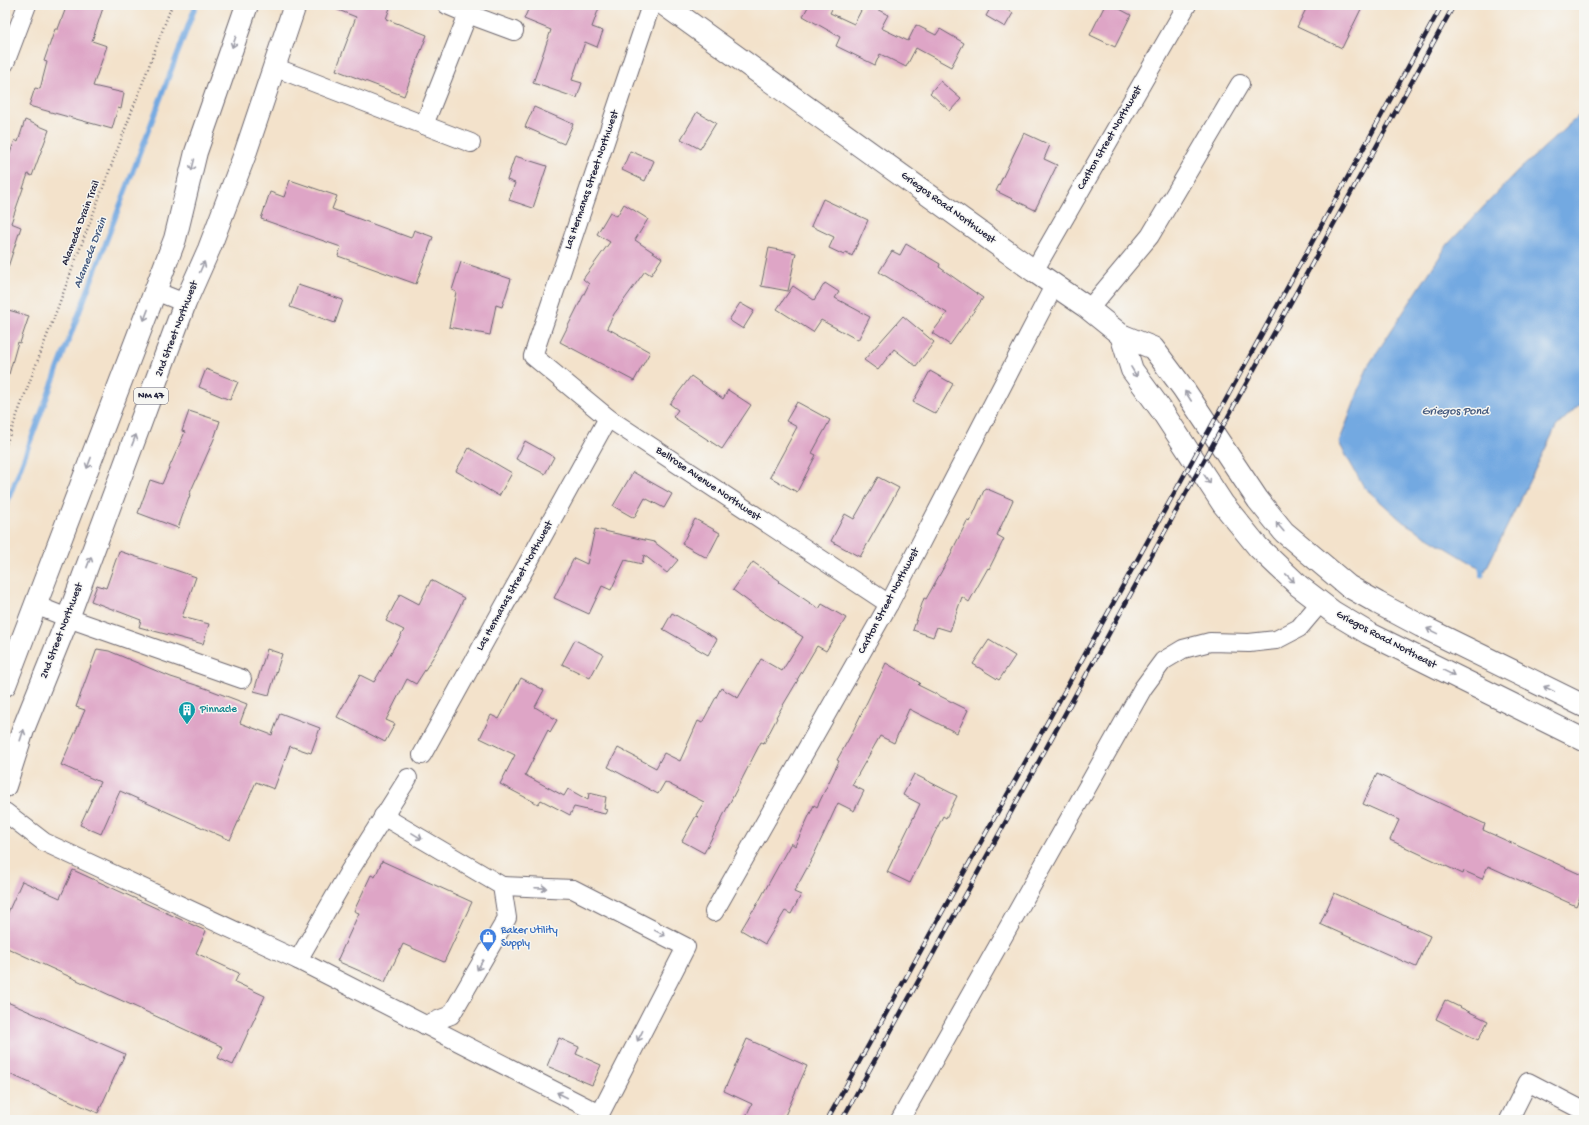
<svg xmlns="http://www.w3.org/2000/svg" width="1589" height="1125" viewBox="0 0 1589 1125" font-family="'Gochi Hand',sans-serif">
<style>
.water{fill:#73a9e1;stroke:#4a668e}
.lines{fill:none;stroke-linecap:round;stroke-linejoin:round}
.stream{stroke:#73a9e1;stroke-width:5}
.building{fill:#dea5c6}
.minor-casing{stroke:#6b656d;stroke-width:20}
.major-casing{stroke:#6b656d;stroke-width:24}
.path{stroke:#6b656d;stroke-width:2.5;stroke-dasharray:1 3;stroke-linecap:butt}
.minor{stroke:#fff;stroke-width:18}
.major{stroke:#fff;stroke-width:22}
.rail-casing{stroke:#22223b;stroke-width:4.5}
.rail{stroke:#f6f6f2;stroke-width:3;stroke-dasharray:9;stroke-linecap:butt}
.oneway{stroke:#9c9ca7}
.labels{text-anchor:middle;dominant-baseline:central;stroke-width:3;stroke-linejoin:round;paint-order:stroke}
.shield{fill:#f6f6f2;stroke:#626272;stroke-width:1}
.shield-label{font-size:10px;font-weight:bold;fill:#22223b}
.street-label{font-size:11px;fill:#22223b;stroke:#f6f6f2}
.culture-label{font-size:11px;fill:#0d838f;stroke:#f6f6f2;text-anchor:start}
.shop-label{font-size:11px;fill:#366cbe;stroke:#f6f6f2;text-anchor:start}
.water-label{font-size:12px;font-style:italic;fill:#42587d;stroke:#f6f6f2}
</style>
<rect width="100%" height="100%" fill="#f6f6f2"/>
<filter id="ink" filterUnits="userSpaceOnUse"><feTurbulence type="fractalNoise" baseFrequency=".025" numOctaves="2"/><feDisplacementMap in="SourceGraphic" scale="8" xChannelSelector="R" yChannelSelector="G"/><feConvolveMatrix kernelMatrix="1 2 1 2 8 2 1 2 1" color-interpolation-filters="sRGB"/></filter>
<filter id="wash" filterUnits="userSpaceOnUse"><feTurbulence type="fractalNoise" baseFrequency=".012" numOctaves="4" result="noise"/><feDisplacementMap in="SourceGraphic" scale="16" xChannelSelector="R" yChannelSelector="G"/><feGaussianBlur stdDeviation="0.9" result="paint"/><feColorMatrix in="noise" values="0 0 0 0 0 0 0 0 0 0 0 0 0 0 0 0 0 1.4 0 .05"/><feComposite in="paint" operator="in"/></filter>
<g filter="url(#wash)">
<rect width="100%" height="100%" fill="#f3e2cb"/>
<polygon class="water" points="1584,111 1584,400 1556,427 1485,571 1403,522 1364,487 1339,443 1368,366 1448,244 1517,172"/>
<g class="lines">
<g class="stream">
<polyline points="5,508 196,5"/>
<polyline points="1480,562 1482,575"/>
</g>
</g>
<g id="blocks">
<g class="building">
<polygon points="67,5 104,5 92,41 107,46 93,86 124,93 121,109 118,108 112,129 29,106 35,88 40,89 47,62 44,61 55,29 58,29"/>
<polygon points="328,5 391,5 386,19 427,35 404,96 336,70 356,17 328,6"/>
<polygon points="530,5 600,5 592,27 603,31 597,47 585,42 572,80 582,83 577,98 533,83 551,30 524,19"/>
<polygon points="809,5 834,5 830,13 854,24 864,5 869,5 888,15 881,28 908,41 916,25 936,35 940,29 964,43 951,67 916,48 906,67 880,54 875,65 836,46 840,37 803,16"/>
<polygon points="992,5 997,5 1013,13 1005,27 986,16"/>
<polygon points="1105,5 1112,5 1131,15 1115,47 1090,35"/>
<polygon points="1308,5 1363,5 1342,48 1297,27"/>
<polygon points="940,81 961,99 950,111 930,93"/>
<polygon points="534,107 573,124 564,144 525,127"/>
<polygon points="697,112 716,123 700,149 681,139"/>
<polygon points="25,120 49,130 32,176 28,174 11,223 21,227 8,267 5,267 5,166 15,140 18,142"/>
<polygon points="1024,133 1050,145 1044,159 1057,165 1035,210 996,191"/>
<polygon points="630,151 654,161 645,181 622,170"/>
<polygon points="515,156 547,166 533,208 509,200 515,183 507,180"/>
<polygon points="290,180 337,196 332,209 411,238 414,230 433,237 416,284 338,256 341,247 261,219 270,192 284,197"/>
<polygon points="823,199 868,220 852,256 846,252 844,255 829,248 834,237 811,226"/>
<polygon points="624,204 648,219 635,240 662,258 651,275 645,271 614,314 607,328 650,352 634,381 560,342 589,284 583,279 610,242 597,234 610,212 617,216"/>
<polygon points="906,244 940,264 939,267 983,298 950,345 932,333 947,313 879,272 892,251 900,255"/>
<polygon points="769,248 796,253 788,291 761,286"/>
<polygon points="461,262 511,279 502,307 496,305 490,335 449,327 456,292 452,290"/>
<polygon points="825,283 839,292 835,298 870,317 858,340 821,320 813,332 777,309 793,286 814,300"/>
<polygon points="298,285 343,300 335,323 290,307"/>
<polygon points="740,303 754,311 743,329 729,320"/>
<polygon points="5,309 29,316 20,343 18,342 9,374 5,374"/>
<polygon points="903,316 934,342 916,366 894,349 878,370 864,360"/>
<polygon points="206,369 238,382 230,400 199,387"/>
<polygon points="930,371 953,384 936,414 913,402"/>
<polygon points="691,376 723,399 728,390 751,405 722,449 673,417 678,410 670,404"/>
<polygon points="797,402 830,420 812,453 816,455 797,492 770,477 797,427 786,421"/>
<polygon points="189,411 220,421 214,439 189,495 190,495 178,528 138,513 150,480 162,484 185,432 182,431"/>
<polygon points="525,441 554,457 545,474 516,459"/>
<polygon points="469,448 512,473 499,496 456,471"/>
<polygon points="633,472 672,494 664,508 645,498 634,518 613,506"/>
<polygon points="878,477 899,488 860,557 831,541 845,514 854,519"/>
<polygon points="985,488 1013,500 997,535 1004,539 989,569 988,568 969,602 962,597 950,631 937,627 933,637 913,630 924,598 926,599 953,551 952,551 967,521 970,522"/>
<polygon points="695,519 720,533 707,558 682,544"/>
<polygon points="595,529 654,542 678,560 667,573 644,555 642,564 625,560 611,590 602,586 589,614 554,598 574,558 587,564"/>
<polygon points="119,551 196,577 182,617 209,624 203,644 139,627 141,620 91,601 97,585 106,588"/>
<polygon points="753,562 780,581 779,582 819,609 822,604 846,618 826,651 817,646 797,680 798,680 776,717 777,718 764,743 761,742 704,853 682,841 696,816 699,817 696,815 704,802 665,782 658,794 608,767 618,748 656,768 664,753 680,761 698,721 702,723 721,688 738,698 761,659 782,671 803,637 760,610 733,590"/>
<polygon points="431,580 464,598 439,648 416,684 407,679 386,720 395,724 385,742 337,717 360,675 374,682 404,630 386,621 400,594 419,604"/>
<polygon points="672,613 717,639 708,655 663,629"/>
<polygon points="575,640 603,654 590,678 562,664"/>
<polygon points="989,640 1015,656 999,680 973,664"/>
<polygon points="97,649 109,651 171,677 205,688 247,704 240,723 272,735 280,713 320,728 311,753 290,746 274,789 256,782 230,840 120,791 101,834 80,825 100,782 61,765 85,710 76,707"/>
<polygon points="267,649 282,654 269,695 254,691"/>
<polygon points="886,663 920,683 918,685 968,710 957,733 909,709 894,743 880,736 852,785 864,791 854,811 838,803 813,857 794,892 801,895 791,914 785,911 765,944 741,930 753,910 754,910 791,843 795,846 814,805 817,807 839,761 837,760 851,735"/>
<polygon points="521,678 544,690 535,707 557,720 550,732 548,730 525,775 564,796 568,789 588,800 589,793 606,797 604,809 607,810 605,814 574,807 570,815 541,800 538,804 500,784 515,755 480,738 491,715 499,719"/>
<polygon points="914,774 957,796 946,818 943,816 910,883 887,872 920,804 903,795"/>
<polygon points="1377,774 1485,824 1483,830 1584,876 1584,888 1576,906 1488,866 1482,879 1464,871 1463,874 1390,840 1399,820 1363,804"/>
<polygon points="382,861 472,902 444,962 403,944 385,982 337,961 359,913 354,911 371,875 375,877"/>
<polygon points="73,870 206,931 196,953 239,973 235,982 265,996 233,1065 218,1058 223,1047 5,947 5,919 22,881 60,898"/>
<polygon points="1334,893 1430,936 1416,967 1320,924"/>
<polygon points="1445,1000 1488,1021 1478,1040 1436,1019"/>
<polygon points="5,1001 125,1054 98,1113 5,1072"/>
<polygon points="559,1038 579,1047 576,1054 601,1065 592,1085 547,1066"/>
<polygon points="747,1039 807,1066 783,1120 744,1120 752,1104 724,1091"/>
</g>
</g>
</g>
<g filter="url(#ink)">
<use href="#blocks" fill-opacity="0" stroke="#6b656d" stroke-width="1"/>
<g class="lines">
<defs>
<g id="minor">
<polyline points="651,5 533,356 608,418 889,604"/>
<polyline points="468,14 514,31"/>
<polyline points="5,63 27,5"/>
<polyline points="274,67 424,125 468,14 447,5"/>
<polyline points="424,125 471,143"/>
<polyline points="1034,271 1187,5"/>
<polyline points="155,291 185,303"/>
<polyline points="1089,309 1150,236 1240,84"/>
<polyline points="35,605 68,618 242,679"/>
<polyline points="422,755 608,418"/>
<polyline points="5,812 44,842 298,960 600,1114 686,947 573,889 502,886"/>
<polyline points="383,816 502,886 507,918 451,1015 425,1025"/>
<polyline points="714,912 889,604 1055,284"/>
<polyline points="298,960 350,870 408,778"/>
<polyline points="900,1120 1143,688 1163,661 1183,649 1210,642 1249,643 1276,640 1299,628 1321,602"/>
<polyline points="1509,1120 1528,1082 1584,1111"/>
</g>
<g id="major">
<polyline points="665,5 1034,271 1085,306 1121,335 1153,348 1183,388 1258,500 1284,532 1348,586 1378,603 1421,626 1584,706"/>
<polyline points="1121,335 1132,370 1162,411 1223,504 1258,547 1299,586 1333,612 1368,633 1584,740"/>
<polyline points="5,685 175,239 196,152 247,5"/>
<polyline points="5,786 24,727 68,618 185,303 209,249 245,154 295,5"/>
</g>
</defs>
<use href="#minor" class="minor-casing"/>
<use href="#major" class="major-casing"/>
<polyline class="path" points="5,447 172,5"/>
<use href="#minor" class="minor"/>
<use href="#major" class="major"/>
<defs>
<g id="rail">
<polyline points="827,1120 1218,414 1442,5"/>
<polyline points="842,1120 1454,5"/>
</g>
</defs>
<use href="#rail" class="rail-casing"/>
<use href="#rail" class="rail"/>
</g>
<defs><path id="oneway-shaft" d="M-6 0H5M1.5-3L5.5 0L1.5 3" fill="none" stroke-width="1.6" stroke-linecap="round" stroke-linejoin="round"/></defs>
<g class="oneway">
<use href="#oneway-shaft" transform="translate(234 42) rotate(109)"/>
<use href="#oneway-shaft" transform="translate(193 165) rotate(104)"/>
<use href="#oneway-shaft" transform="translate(202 267) rotate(-66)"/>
<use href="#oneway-shaft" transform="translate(146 315) rotate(111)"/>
<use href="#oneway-shaft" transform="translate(1134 372) rotate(59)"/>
<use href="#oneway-shaft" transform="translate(1188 396) rotate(-123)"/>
<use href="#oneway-shaft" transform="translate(134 440) rotate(-69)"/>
<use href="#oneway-shaft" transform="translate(89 463) rotate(111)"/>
<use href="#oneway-shaft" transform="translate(1207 479) rotate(56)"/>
<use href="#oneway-shaft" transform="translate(1280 527) rotate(-130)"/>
<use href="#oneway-shaft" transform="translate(89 562) rotate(-69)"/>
<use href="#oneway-shaft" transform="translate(1290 578) rotate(44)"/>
<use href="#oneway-shaft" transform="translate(1432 631) rotate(-154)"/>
<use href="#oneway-shaft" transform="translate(1449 673) rotate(26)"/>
<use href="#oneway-shaft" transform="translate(1549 689) rotate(-154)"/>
<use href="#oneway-shaft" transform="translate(22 735) rotate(-72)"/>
<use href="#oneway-shaft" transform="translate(417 836) rotate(31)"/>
<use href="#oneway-shaft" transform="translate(541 888) rotate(2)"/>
<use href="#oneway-shaft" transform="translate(660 933) rotate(27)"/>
<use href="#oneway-shaft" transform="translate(480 965) rotate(120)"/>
<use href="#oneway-shaft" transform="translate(640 1036) rotate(117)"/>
<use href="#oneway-shaft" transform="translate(562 1095) rotate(-153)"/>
</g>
</g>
<defs>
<symbol id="building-pin" viewBox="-11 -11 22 30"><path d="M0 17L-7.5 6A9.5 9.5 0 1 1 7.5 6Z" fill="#0f9aa8" stroke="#f6f6f2"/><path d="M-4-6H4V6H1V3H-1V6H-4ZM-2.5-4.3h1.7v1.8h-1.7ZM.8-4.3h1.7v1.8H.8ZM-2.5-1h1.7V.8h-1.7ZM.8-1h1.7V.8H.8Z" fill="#fff"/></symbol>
<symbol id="shop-pin" viewBox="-11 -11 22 30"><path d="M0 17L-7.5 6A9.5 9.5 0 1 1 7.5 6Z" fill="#3f7fe0" stroke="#f6f6f2"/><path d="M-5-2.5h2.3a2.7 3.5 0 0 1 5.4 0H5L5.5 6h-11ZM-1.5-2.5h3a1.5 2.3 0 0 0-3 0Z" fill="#fff"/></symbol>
</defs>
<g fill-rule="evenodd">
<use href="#building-pin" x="177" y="700" width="20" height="27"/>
<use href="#shop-pin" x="478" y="927" width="20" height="27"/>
</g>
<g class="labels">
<rect class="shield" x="134" y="388" width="34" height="16" rx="3"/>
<g class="shield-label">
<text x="151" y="396">NM 47</text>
</g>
<g class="street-label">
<text transform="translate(1110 138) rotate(-60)">Carlton Street Northwest</text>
<text transform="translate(592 180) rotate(-71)">Las Hermanas Street Northwest</text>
<text transform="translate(948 208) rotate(36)">Griegos Road Northwest</text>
<text transform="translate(81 223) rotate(-69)">Alameda Drain Trail</text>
<text transform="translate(177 329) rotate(-69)">2nd Street Northwest</text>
<text transform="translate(708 484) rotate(34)">Bellrose Avenue Northwest</text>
<text transform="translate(515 586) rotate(-61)">Las Hermanas Street Northwest</text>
<text transform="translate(889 601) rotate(-62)">Carlton Street Northwest</text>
<text transform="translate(62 631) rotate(-69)">2nd Street Northwest</text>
<text transform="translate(1386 640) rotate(28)">Griegos Road Northeast</text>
</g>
<g class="culture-label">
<text x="200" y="710">Pinnacle</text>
</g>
<g class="shop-label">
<text x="501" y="931">Baker Utility<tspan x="501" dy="13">Supply</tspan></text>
</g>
<g class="water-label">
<text transform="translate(91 253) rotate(-69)">Alameda Drain</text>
<text x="1455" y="412">Griegos Pond</text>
</g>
</g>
<rect width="1589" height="1125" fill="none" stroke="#f6f6f2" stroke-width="20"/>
</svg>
